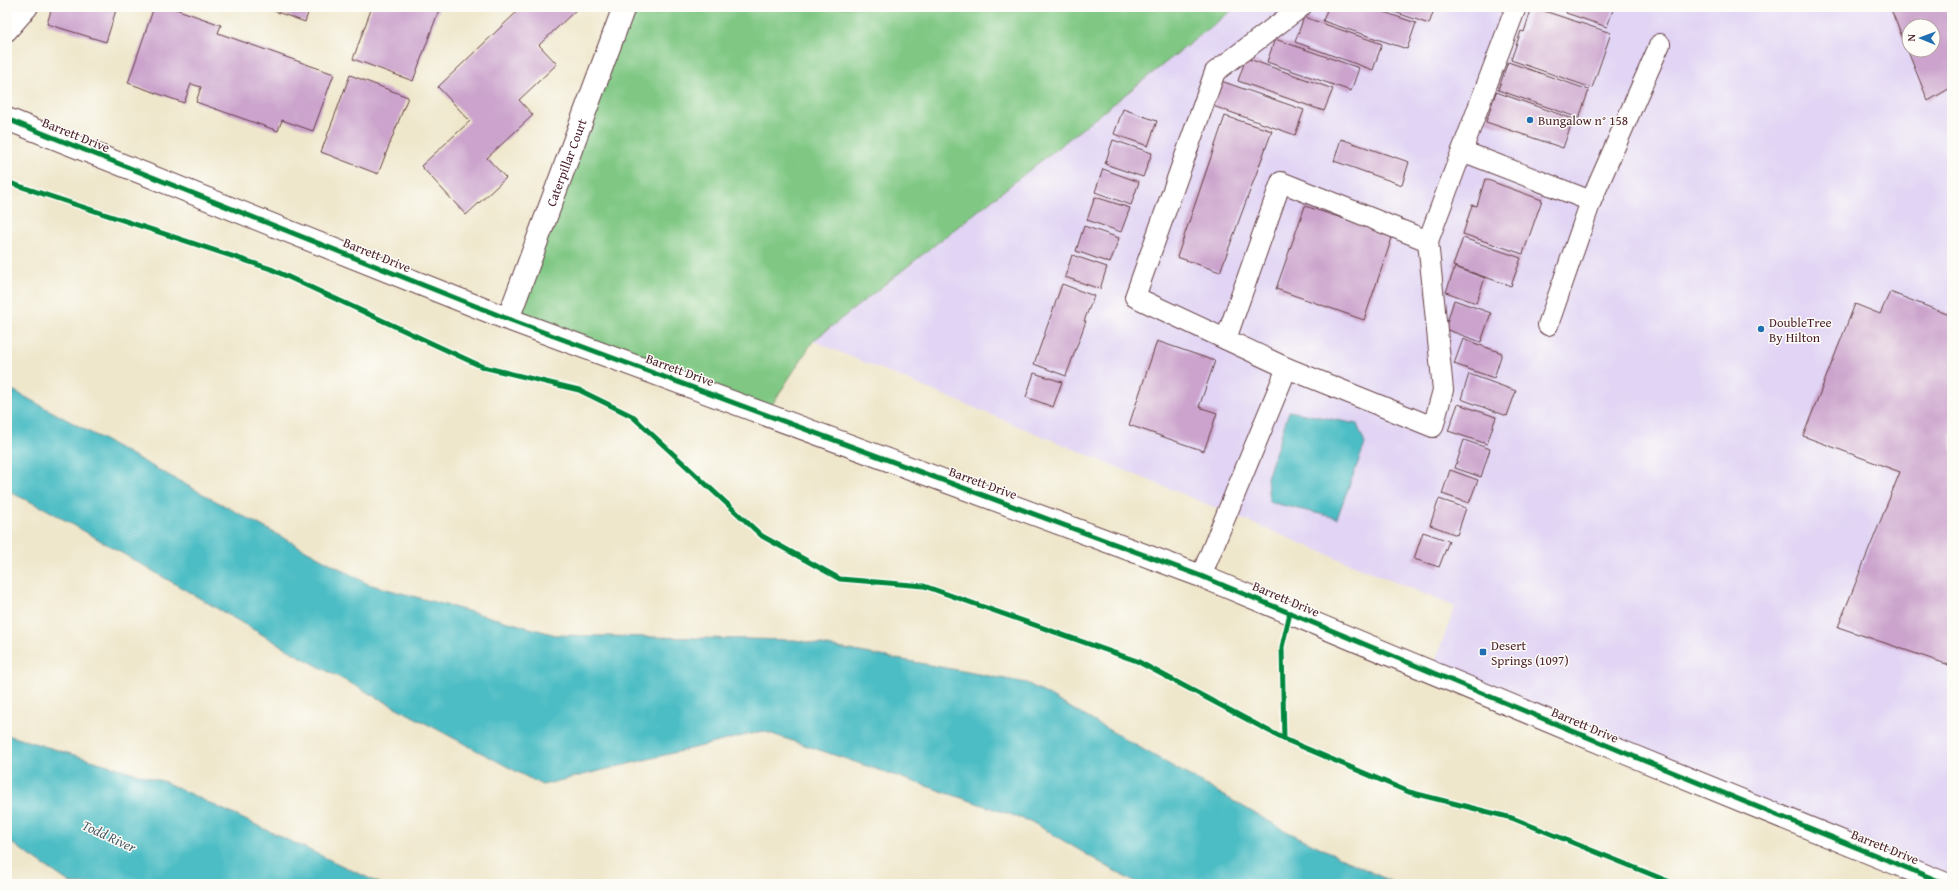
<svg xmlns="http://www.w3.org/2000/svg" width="1959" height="891" viewBox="0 0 1959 891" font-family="'Gentium Book Plus',serif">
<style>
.built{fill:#e1d4f4;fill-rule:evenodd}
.green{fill:#7fc783;stroke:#647357}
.water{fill:#4ebdc5;stroke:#4c6e78}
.building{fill:#cba3cc;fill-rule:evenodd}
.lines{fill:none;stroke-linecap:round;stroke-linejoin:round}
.service-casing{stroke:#633d43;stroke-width:22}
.minor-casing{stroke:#633d43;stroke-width:24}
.service{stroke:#fff;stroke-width:20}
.minor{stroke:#fff;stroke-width:22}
.cycleway-casing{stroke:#fdfcf7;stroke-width:8}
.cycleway{stroke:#00873e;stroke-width:5}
.poi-dot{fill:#1f6fb2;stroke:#fdfcf7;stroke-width:1.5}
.labels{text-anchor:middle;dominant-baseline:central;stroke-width:3;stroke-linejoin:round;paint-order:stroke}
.poi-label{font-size:13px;fill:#4a1f2b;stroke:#fdfcf7;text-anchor:start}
.street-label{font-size:13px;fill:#4a1f2b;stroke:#fdfcf7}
.water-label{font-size:14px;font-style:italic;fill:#4c5e69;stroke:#fdfcf7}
</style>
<rect width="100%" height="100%" fill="#fdfcf7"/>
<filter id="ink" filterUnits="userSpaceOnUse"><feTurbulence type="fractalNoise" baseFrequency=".025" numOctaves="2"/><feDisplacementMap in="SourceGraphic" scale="8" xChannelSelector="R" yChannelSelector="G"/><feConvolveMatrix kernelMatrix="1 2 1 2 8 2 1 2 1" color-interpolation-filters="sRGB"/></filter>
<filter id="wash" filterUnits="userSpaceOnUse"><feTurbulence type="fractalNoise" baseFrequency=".012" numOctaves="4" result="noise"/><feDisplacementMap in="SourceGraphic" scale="16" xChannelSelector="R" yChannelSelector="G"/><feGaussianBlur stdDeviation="0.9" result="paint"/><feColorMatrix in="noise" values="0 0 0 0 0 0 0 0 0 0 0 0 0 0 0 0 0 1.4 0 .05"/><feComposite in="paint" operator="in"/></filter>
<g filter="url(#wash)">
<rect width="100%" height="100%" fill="#efe7cc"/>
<path class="built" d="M1236 7H1952V884L1431 672 1455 607 813 341ZM1909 26H1933V50H1909Z"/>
<polygon class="green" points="624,7 1236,7 813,341 766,414 509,319"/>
<g class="water">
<polygon points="7,387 368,584 556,635 795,640 1027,683 1284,830 1396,884 1137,884 1030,821 763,731 542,785 299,656 46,509 7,491"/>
<polygon points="1289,411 1357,424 1365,444 1337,518 1269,502 1267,478"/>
<polygon points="7,735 165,782 381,884 72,884 7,840"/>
</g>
<g id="blocks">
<g class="building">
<polygon points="52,7 117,7 106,42 47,24"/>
<polygon points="154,7 170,7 221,25 218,33 334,74 313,131 282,120 278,131 196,102 201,87 191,84 184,103 128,83"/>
<polygon points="263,7 310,7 305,22"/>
<polygon points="372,7 440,7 413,81 353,59"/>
<polygon points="522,7 579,7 539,45 557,64 519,100 533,115 487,158 506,178 466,215 421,166 470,121 438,87"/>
<polygon points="1328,7 1369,7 1416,23 1407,49 1323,21"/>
<polygon points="1380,7 1435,7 1429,24"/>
<polygon points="1532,7 1611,33 1592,88 1511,60 1521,31 1524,32"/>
<polygon points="1568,7 1614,7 1607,27 1566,13"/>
<path d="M1890 7H1952V87L1928 101ZM1909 26H1933V50H1909Z"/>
<polygon points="1304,17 1382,44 1373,70 1295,42"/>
<polygon points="1275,39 1359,68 1351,91 1267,62"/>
<polygon points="1246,58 1333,89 1324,111 1238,81"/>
<polygon points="1508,62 1589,90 1579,118 1498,90"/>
<polygon points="350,75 408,97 378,174 321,152"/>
<polygon points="1221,81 1304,110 1295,135 1213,106"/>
<polygon points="1496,92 1573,119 1563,148 1486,122"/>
<polygon points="1123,109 1157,121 1148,146 1114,134"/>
<polygon points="1225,116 1272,131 1220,272 1177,257"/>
<polygon points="1341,139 1409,162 1402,185 1334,161"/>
<polygon points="1113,140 1152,153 1143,177 1105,164"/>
<polygon points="1103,169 1139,182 1131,205 1095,192"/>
<polygon points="1485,179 1542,200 1523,254 1463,234 1472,205 1477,206"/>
<polygon points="1095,197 1130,208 1121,232 1087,220"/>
<polygon points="1305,206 1393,235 1364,320 1276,289"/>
<polygon points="1084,226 1119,238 1110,263 1076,251"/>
<polygon points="1463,238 1521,258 1511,286 1453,266"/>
<polygon points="1072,255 1107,267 1100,289 1065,277"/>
<polygon points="1455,267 1485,278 1476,303 1446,292"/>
<polygon points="1062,284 1094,296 1084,321 1086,321 1066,376 1034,364"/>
<polygon points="1890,292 1952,316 1952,666 1838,627 1900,472 1803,436 1855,304 1880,314"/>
<polygon points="1454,300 1491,313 1481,342 1445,329"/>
<polygon points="1463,339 1502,353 1494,378 1454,364"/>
<polygon points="1157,341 1215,361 1199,407 1217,413 1204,451 1129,425"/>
<polygon points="1034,373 1062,382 1053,407 1026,397"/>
<polygon points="1469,374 1516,391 1507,416 1461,399"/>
<polygon points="1458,404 1496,417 1487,444 1448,431"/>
<polygon points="1464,440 1490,449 1481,477 1455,468"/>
<polygon points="1450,470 1478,480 1469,503 1442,494"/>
<polygon points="1439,499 1466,508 1457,535 1430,525"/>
<polygon points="1423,532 1449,541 1439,567 1414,559"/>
</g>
</g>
</g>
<g filter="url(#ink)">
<use href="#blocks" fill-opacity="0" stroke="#633d43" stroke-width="1"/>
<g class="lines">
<defs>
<g id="service">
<polyline points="7,31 28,7"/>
<polyline points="1462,151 1591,201"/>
<polyline points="1548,325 1591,201 1660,44"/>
<polyline points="1226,339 1281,182 1428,241 1516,7"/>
<polyline points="1287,368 1433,427 1443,390 1428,241"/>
<polyline points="1201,576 1287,368 1135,297 1215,72 1301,7"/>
</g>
<g id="minor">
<polyline points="7,119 508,319 1201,576 1623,752 1946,884"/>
<path id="s1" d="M508 319 624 7"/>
</g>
</defs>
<use href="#service" class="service-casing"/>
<use href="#minor" class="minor-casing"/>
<use href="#service" class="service"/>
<use href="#minor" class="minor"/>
<defs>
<g id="cycleway">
<polyline points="7,119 508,319 1201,576 1623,752 1946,884"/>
<polyline points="7,182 271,269 483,367 579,390 632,416 762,536 840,579 924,586 1137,661 1284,739 1409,792 1512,818 1675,884"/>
<polyline points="1284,739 1282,647 1290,613"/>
</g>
</defs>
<use href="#cycleway" class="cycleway-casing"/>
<use href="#cycleway" class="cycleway"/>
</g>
</g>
<g class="poi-dot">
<circle cx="1530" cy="120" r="4"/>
<circle cx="1761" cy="329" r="4"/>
<rect x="1479" y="648" width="8" height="8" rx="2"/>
</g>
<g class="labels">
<g class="poi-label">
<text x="1538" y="120">Bungalow n° 158</text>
<text x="1769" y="322">DoubleTree<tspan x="1769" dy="15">By Hilton</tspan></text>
<text x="1491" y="645">Desert<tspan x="1491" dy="15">Springs (1097)</tspan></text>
</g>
<g class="street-label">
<text transform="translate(76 135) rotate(22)">Barrett Drive</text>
<text stroke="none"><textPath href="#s1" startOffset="167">Caterpillar Court</textPath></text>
<text transform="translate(377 255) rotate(22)">Barrett Drive</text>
<text transform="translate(680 370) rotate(20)">Barrett Drive</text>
<text transform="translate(983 483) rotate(20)">Barrett Drive</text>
<text transform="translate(1286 599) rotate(23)">Barrett Drive</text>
<text transform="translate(1585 725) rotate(23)">Barrett Drive</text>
<text transform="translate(1885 847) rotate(22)">Barrett Drive</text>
</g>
<g class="water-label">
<text transform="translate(109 836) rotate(25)">Todd River</text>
</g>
</g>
<rect width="1959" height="891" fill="none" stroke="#fdfcf7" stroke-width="24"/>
<g transform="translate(1921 38) rotate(271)"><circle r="19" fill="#fdfcf7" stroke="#b5a4a5"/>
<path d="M0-3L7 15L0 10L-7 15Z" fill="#1f6fb2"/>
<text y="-6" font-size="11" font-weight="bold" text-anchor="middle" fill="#4a1f2b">N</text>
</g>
</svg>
